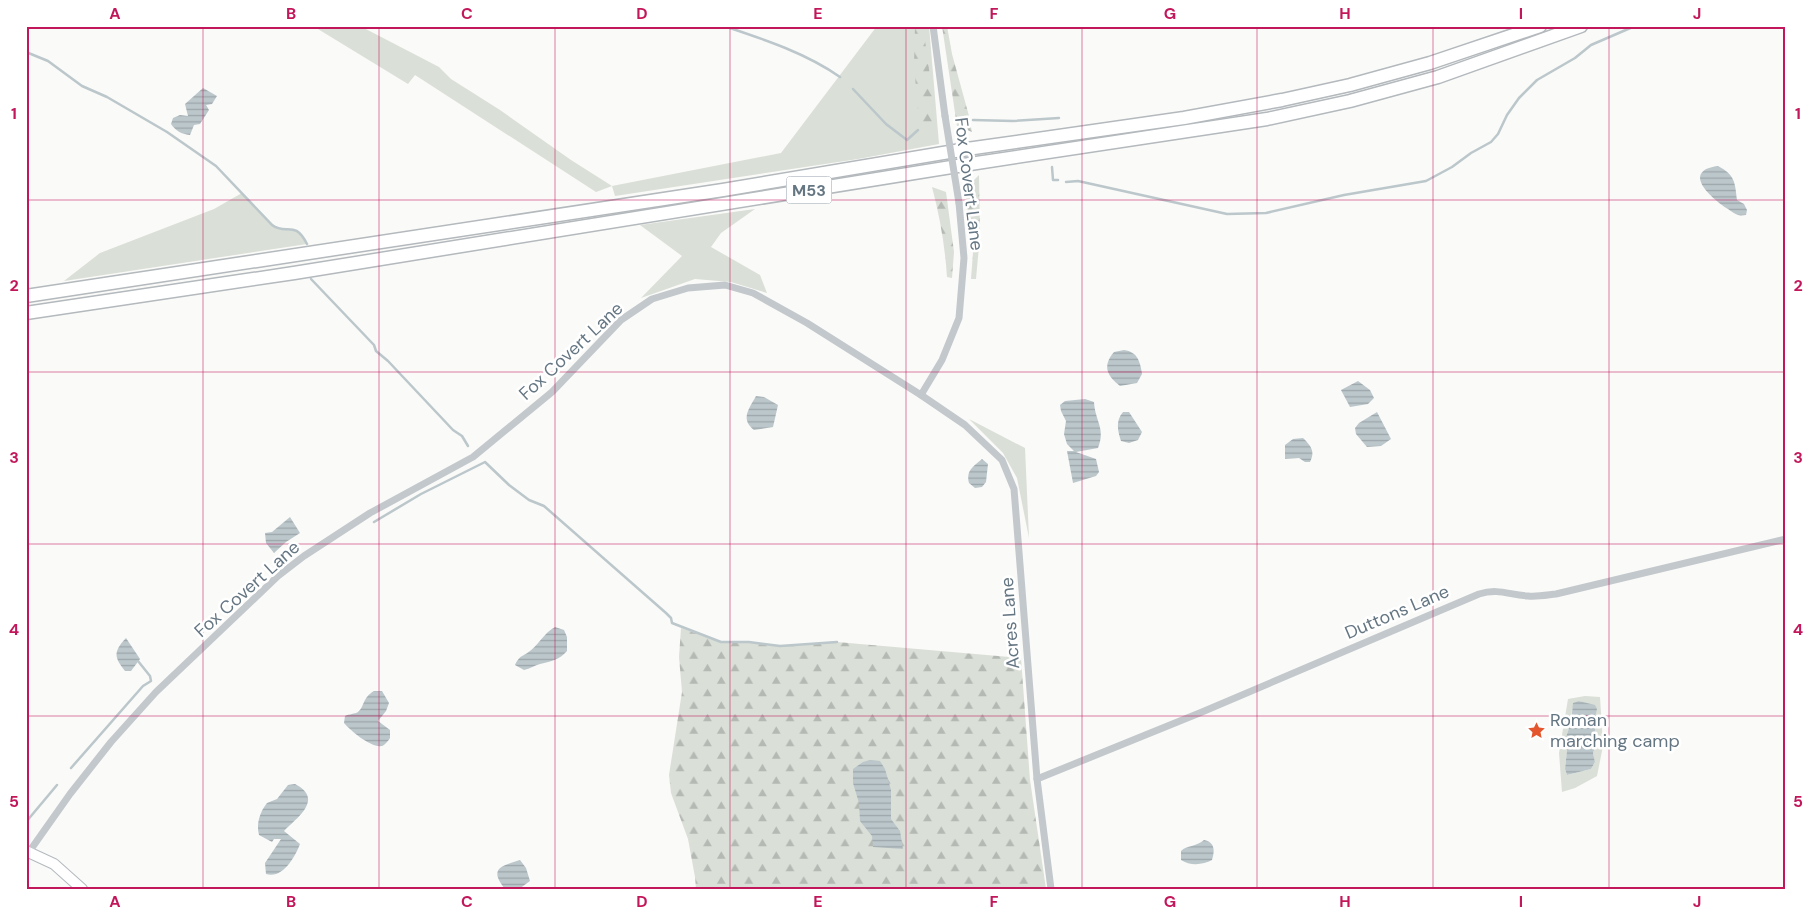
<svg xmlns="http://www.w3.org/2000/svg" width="1812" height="915" viewBox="0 0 1812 915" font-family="'DM Sans',sans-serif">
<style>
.grass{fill:#dadfd7;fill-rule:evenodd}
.forest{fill:url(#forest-firs)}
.water{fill:url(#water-rules)}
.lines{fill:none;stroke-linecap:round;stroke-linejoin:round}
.stream{stroke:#bbc7cb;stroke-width:2.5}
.secondary-casing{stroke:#b3babf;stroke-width:12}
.highway-casing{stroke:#b4b9bd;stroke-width:15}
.street{stroke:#c3c8cc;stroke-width:7}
.secondary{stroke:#fff;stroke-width:10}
.highway{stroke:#fff;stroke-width:12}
.street-bridge{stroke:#c3c8cc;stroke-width:7}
.grid{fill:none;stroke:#c2185b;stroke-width:1;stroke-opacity:0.55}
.labels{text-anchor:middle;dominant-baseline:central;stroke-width:5;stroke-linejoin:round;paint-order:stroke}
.shield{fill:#fff;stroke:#939fa8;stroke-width:1}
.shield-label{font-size:16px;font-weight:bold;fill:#657683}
.street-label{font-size:18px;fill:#657683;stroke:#fff}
.poi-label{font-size:18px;fill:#657683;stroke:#fff;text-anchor:start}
.neatline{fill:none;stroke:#c2185b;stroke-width:2}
.grid-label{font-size:16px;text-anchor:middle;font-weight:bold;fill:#c2185b}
</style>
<defs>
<pattern id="forest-firs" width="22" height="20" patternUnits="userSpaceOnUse" patternTransform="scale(1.25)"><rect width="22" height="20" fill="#dadfd7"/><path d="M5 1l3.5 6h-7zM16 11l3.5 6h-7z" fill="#b4b9b4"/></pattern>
<pattern id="water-rules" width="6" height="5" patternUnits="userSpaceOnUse" patternTransform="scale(1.25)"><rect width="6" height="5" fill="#bbc7cb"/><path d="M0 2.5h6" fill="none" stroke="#9ca6aa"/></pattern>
</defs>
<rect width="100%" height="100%" fill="#fafaf8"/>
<g class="grass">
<polygon points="313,26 360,26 439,67 451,79 500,110 571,160 612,186 781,153 877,26 929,26 939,144 858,159 615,196 612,186 596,192 415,75 408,84"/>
<path d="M242 193 278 229C295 228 299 229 307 244L64 281 100 253 214 209Z"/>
<polygon points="755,209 721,233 711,247 760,275 767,293 731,282 695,279 641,298 682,256 640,225"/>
<polygon points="969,419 1025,448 1029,538 1017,478 1003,453"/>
<path d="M1585 696 1600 697 1603 746 1597 776 1575 788 1562 792 1559 753 1568 699ZM1579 701 1585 703 1596 715 1594 721 1597 742 1593 753 1595 762 1591 769 1567 775 1565 769 1568 741 1566 737 1571 722 1572 709Z"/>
</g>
<g class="forest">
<polygon points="915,26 923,26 937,127 921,141 920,131 922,129 921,123 919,123 914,65"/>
<polygon points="942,26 947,26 952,54 969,116 966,116 967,122 970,122 972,132 957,126"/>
<polygon points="979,175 980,235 976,279 971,279 973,253 965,189"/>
<path d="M932 187 946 192 954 252 952 278 947 277C945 246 940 217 932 187Z"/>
<polygon points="681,628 721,642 749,642 780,646 837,642 1021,658 1030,780 1046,889 696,889 695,877 688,839 671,793 669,775 682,692 679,657"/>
</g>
<g class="water">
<path d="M203 88 217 96 212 104 206 105 209 110 200 124 194 125 190 135C181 134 176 131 171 124L173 118 180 115 188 116 185 104Z"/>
<path d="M1718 166C1735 175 1735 182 1737 200L1744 204 1747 210 1746 215C1743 215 1741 216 1738 215 1735 214 1731 211 1728 209 1712 199 1680 171 1718 166Z"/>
<path d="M1124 350C1138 352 1140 362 1142 374L1137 383 1120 386C1107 376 1102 366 1114 352Z"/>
<polygon points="1358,381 1370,390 1374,398 1368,404 1350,407 1341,390"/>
<path d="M756 396 764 397 778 405 773 427 754 430C740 419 749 409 756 396Z"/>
<path d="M1085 399 1094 402C1095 421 1106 429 1098 448L1076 452 1096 459 1099 472 1096 476 1073 483 1067 451H1074L1067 444 1064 434 1066 421 1061 411 1060 405 1065 401Z"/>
<path d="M1123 412H1129L1142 432 1138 440 1129 443 1121 441C1118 432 1115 421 1123 412Z"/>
<polygon points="1377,412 1391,439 1381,446 1367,447 1356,434 1355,428 1359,423"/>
<path d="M1303 438C1310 445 1316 451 1310 462H1305L1299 458 1285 459V445L1293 439Z"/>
<path d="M982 459 988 464 986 482 982 487 975 488 969 483C966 470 973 467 982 459Z"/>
<polygon points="290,517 300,533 286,542 274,553 266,543 265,533 272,532"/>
<path d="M555 627 564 630 567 637V651C559 660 552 661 540 664 535 665 530 669 524 670L515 665C520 655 522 657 530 651 539 644 544 633 555 627Z"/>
<path d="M126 638 140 659 131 671H125C114 657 113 652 126 638Z"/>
<path d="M374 691H382L389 703 386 711 378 721 390 730V738C388 741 385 745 382 746 371 748 351 731 344 723L345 716C349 714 355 714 358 712 365 706 362 698 374 691Z"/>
<polygon points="1579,701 1595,705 1597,709 1594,721 1597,742 1593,753 1595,762 1591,769 1567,775 1565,769 1568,741 1566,737 1571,722 1573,703"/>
<polygon points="870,760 880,761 885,769 891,790 891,819 900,831 903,849 873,847 872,836 860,821 859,803 853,783 853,769 863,762"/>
<path d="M295 784C324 799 298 817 284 831L300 844C295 857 283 879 266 874L265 863 281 839H274L272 842 259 835C256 823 260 812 267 803L277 799 288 785Z"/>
<path d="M1204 840C1215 842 1215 851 1212 860 1203 865 1190 866 1181 860V851C1187 845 1196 847 1204 840Z"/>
<path d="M520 860 526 868 530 881 519 889H505C488 868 502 866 520 860Z"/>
</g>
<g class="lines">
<g class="stream">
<path d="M724 26C763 39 806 53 840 77"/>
<path d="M26 52 48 61 82 86 107 97 167 132 216 166 272 225C287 236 294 219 307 244"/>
<polyline points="853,89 886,124 907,140 918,130"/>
<polyline points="973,120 1013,121 1059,118"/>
<polyline points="1052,167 1053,180 1058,180"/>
<polyline points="1066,182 1078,181 1227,214 1266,213 1344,195 1426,181 1452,167 1471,153 1491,142 1498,134 1507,115 1519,98 1537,80 1575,58 1591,45 1635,26"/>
<polyline points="311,279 374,345 376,351 388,361 453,430 462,436 468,446"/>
<polyline points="374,522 421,494 485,462 509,485 529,500 544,506 666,613 671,618 672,623 721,642 749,642 780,646 837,642"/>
<polyline points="71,768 143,686 151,681 150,676 138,661"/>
<polyline points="26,822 57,785"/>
</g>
<defs>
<polyline id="secondary" points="26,851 54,864 82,889"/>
<g id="highway">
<polyline points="26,296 723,190 967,149 1184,118 1282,100 1350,85 1430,63 1540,26"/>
<polyline points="26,313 294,273 970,164 1267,119 1350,101 1438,77 1581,26"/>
</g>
</defs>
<use href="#secondary" class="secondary-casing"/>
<use href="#highway" class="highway-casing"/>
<g class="street">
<polyline points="933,26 945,116"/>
<polyline points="921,395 942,360 959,318 964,258 959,203"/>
<path d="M1037 779 1202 712 1479 594C1499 588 1509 595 1528 596 1537 597 1547 595 1556 594L1786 539"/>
<polyline points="29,852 70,794 111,742 156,692 278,576 304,556 370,513 473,457 552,392 621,320 652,299 688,288 725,285 753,293 807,323 921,395 965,425 1002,460 1014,489 1037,779 1051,889"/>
</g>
<use href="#secondary" class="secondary"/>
<use href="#highway" class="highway"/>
<polyline class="street-bridge" points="945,116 959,203"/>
</g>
<path class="grid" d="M203 26V889M379 26V889M555 26V889M730 26V889M906 26V889M1082 26V889M1257 26V889M1433 26V889M1609 26V889M26 200H1786M26 372H1786M26 544H1786M26 716H1786"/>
<defs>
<symbol id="sight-bare" viewBox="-9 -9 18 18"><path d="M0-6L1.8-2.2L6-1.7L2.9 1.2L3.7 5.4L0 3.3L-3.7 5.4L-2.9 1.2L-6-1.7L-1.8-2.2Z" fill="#e4572e" stroke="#fff" stroke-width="2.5" paint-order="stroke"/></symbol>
</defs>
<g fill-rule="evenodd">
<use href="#sight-bare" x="1524" y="718" width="25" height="25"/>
</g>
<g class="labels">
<rect class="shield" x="786.5" y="176.5" width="45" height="27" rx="4"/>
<g class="shield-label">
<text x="809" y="190">M53</text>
</g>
<g class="street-label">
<text transform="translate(969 184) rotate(83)">Fox Covert Lane</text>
<text transform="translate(571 351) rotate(-43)">Fox Covert Lane</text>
<text transform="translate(247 589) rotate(-42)">Fox Covert Lane</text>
<text transform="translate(1397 612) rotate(-23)">Duttons Lane</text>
<text transform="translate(1010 623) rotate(-94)">Acres Lane</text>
</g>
<g class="poi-label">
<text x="1550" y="720">Roman<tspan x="1550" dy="21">marching camp</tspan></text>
</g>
</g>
<rect width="1812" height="915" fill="none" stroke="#ffffff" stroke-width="55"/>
<rect x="28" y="28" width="1756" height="860" class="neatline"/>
<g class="grid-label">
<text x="115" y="19">A</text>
<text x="291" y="19">B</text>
<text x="467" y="19">C</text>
<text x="642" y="19">D</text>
<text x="818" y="19">E</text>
<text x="994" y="19">F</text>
<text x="1170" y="19">G</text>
<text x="1345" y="19">H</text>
<text x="1521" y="19">I</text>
<text x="1697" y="19">J</text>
<text x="14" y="119">1</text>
<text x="1798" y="119">1</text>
<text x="14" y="291">2</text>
<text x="1798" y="291">2</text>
<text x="14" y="463">3</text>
<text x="1798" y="463">3</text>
<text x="14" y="635">4</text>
<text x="1798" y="635">4</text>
<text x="14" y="807">5</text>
<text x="1798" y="807">5</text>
<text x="115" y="907">A</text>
<text x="291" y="907">B</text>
<text x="467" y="907">C</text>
<text x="642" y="907">D</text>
<text x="818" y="907">E</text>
<text x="994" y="907">F</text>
<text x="1170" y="907">G</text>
<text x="1345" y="907">H</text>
<text x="1521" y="907">I</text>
<text x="1697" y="907">J</text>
</g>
</svg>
